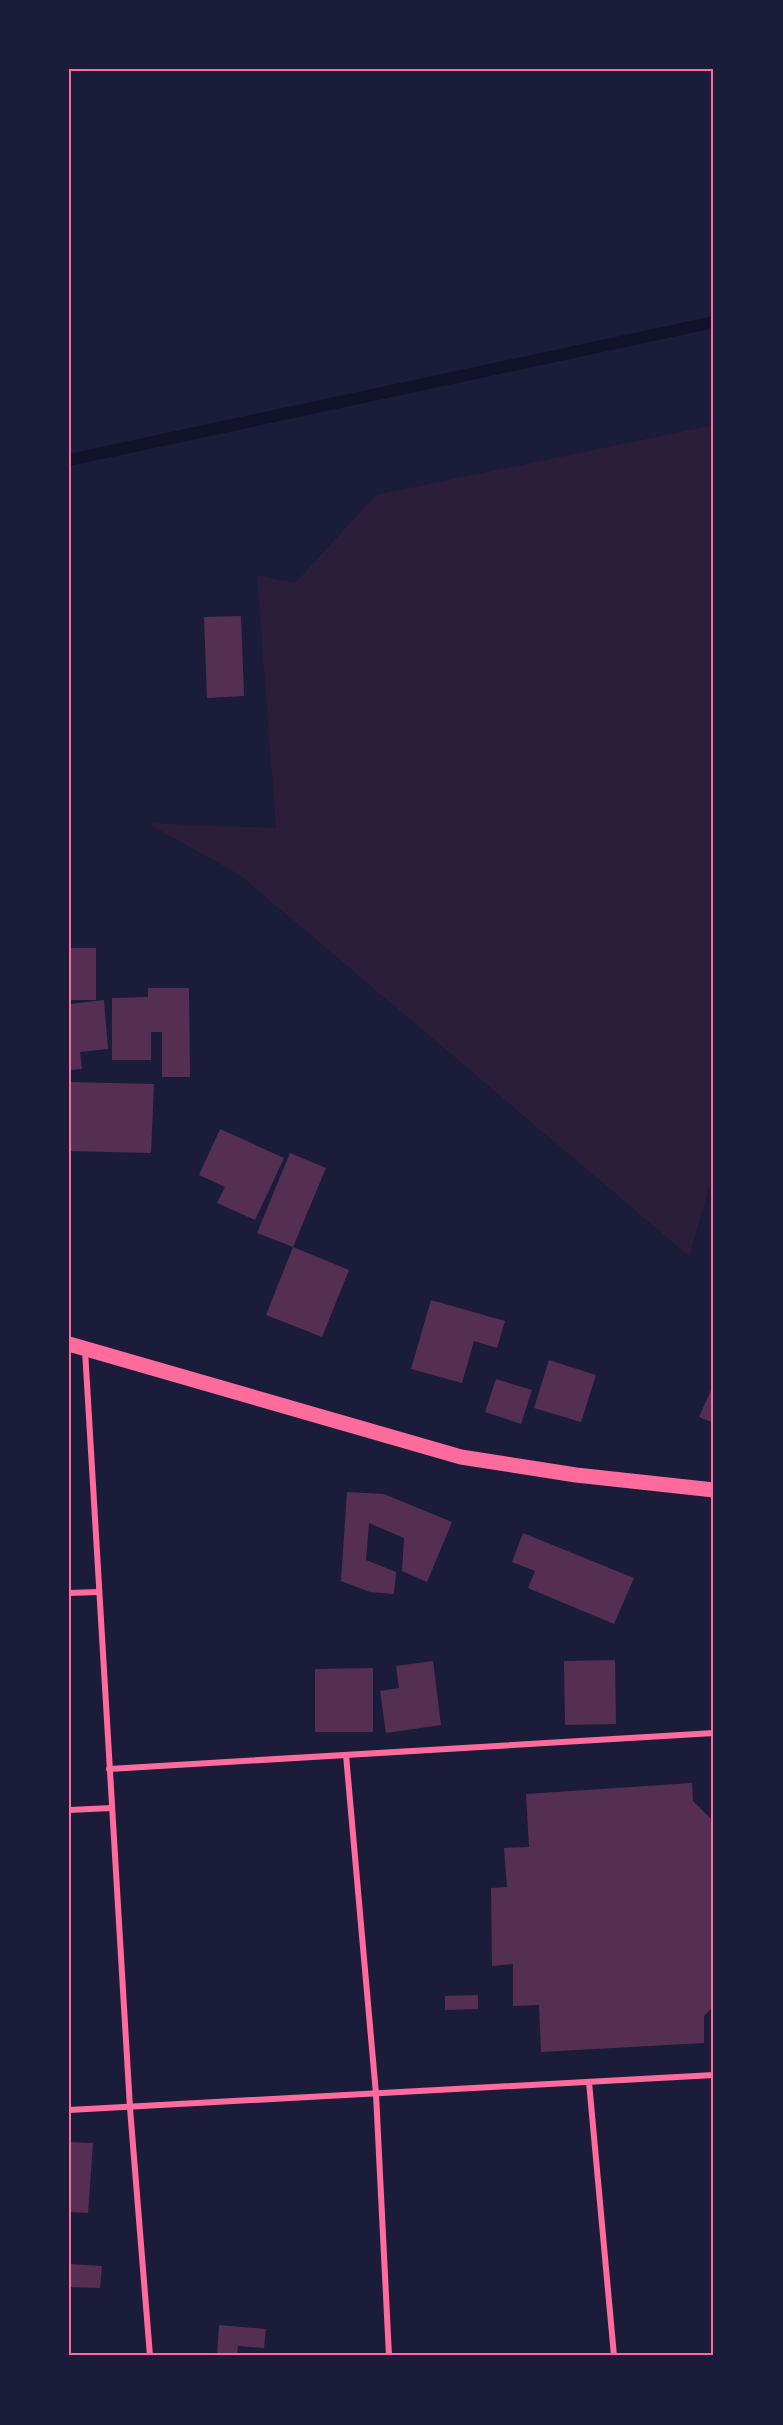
<svg xmlns="http://www.w3.org/2000/svg" width="783" height="2425" viewBox="0 0 783 2425" font-family="Lato,sans-serif">
<style>
.green{fill:#2a1e3b}
.lines{fill:none;stroke-linecap:round;stroke-linejoin:round}
.stream{stroke:#12122b;stroke-width:12}
.building{fill:#542f53}
.minor{stroke:#ff6b9d;stroke-width:6}
.primary{stroke:#ff6b9d;stroke-width:15}
.neatline{fill:none;stroke:#ff6b9d;stroke-width:2}
</style>
<rect width="100%" height="100%" fill="#1b1b3a"/>
<polygon class="green" points="714,425 714,1172 689,1256 240,875 147,823 276,828 257,575 295,583 376,495"/>
<g class="lines">
<polyline class="stream" points="69,460 714,322"/>
</g>
<g class="building">
<polygon points="241,616 244,696 207,698 204,617"/>
<rect x="69" y="948" width="27" height="52"/>
<polygon points="148,988 189,988 190,1077 162,1077 162,1032 151,1032 151,1060 112,1060 112,998 148,997"/>
<polygon points="104,1000 108,1049 80,1052 82,1069 69,1070 69,1004"/>
<polygon points="69,1082 154,1084 151,1153 69,1151"/>
<polygon points="220,1129 284,1158 255,1220 217,1203 225,1187 199,1175"/>
<polygon points="290,1153 326,1168 293,1247 349,1270 322,1337 266,1315 293,1247 257,1233"/>
<polygon points="431,1300 505,1321 497,1348 474,1341 462,1383 411,1369"/>
<polygon points="549,1360 596,1375 581,1422 534,1408"/>
<polygon points="496,1379 532,1390 521,1424 485,1412"/>
<polygon points="712,1388 714,1389 714,1423 699,1417"/>
<polygon points="347,1492 384,1494 452,1522 427,1582 402,1571 404,1538 369,1523 366,1560 396,1572 394,1594 370,1592 341,1581"/>
<polygon points="523,1533 634,1578 614,1624 528,1588 535,1571 512,1562"/>
<polygon points="615,1660 616,1724 565,1725 564,1661"/>
<polygon points="433,1661 441,1725 386,1733 380,1691 399,1688 396,1666"/>
<polygon points="373,1668 373,1732 315,1732 315,1669"/>
<polygon points="692,1783 693,1801 714,1822 714,2006 704,2016 704,2043 541,2052 539,2005 513,2006 513,1964 492,1966 491,1888 507,1887 504,1848 529,1847 526,1794"/>
<polygon points="478,1995 478,2009 445,2010 445,1996"/>
<polygon points="69,2142 93,2143 88,2213 69,2212"/>
<polygon points="69,2264 102,2266 100,2288 69,2287"/>
<polygon points="219,2325 266,2329 264,2348 238,2346 237,2356 217,2356"/>
</g>
<g class="lines">
<g class="minor">
<polyline points="85,1350 130,2108 150,2356"/>
<polyline points="69,1593 98,1592"/>
<polyline points="346,1755 376,2094 389,2356"/>
<polyline points="109,1769 714,1733"/>
<polyline points="69,1810 112,1808"/>
<polyline points="589,2082 614,2356"/>
<polyline points="69,2110 714,2075"/>
</g>
<polyline class="primary" points="69,1344 461,1457 576,1475 714,1490"/>
</g>
<rect width="783" height="2425" fill="none" stroke="#1b1b3a" stroke-width="141"/>
<rect x="70" y="70" width="642" height="2284" class="neatline"/>
</svg>
